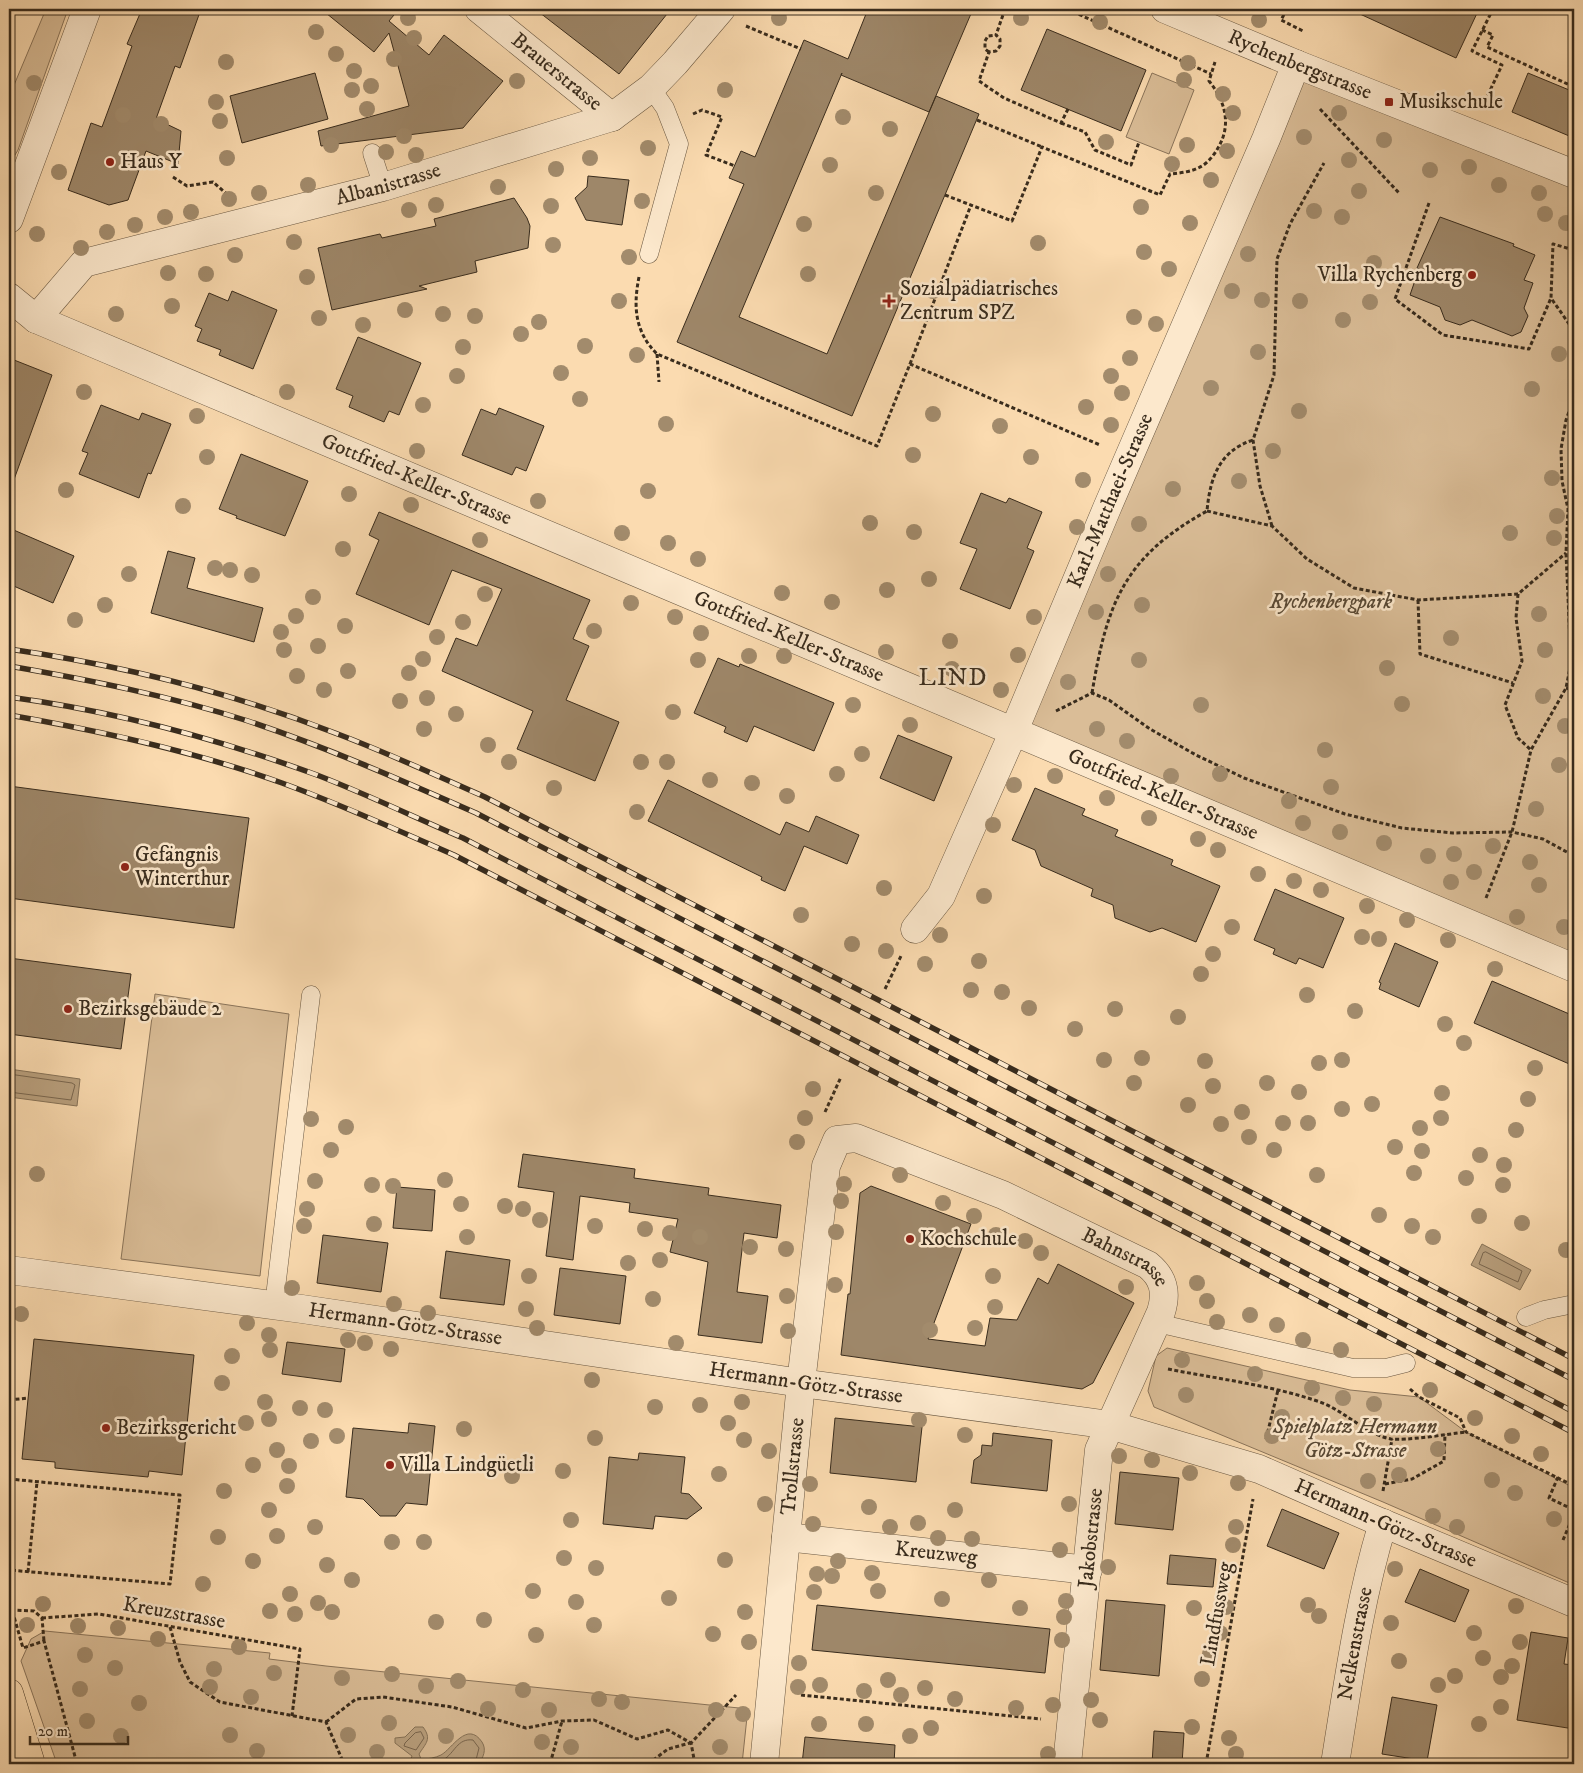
<svg xmlns="http://www.w3.org/2000/svg" width="1583" height="1773" viewBox="0 0 1583 1773" font-family="'IM FELL DW Pica',serif">
<style>
.green{fill:#dabd97;stroke:#8a745a}
.water{fill:#b9a07e;stroke:#867257}
.lines{fill:none;stroke-linecap:round;stroke-linejoin:round}
.shore{stroke:#79664e;stroke-width:1}
.building{fill:#9e8769;stroke:#392c1d}
.service-casing{stroke:#6a5842;stroke-width:19}
.minor-casing{stroke:#6a5842;stroke-width:29}
.tertiary-casing{stroke:#6a5842;stroke-width:29}
.primary-casing{stroke:#392c1d;stroke-width:29}
.path{stroke:#392c1d;stroke-width:3;stroke-dasharray:4 2.5;stroke-linecap:butt}
.service{stroke:#fce8cc;stroke-width:18}
.minor{stroke:#fce8cc;stroke-width:28}
.tertiary{stroke:#fce8cc;stroke-width:28}
.primary{stroke:#fbdbb0;stroke-width:28}
.rail-casing{stroke:#392c1d;stroke-width:5.5}
.rail{stroke:#fce8cc;stroke-width:4;stroke-dasharray:11;stroke-linecap:butt}
.tree{fill:#a28b6c}
.poi-dot{fill:#8f2418;stroke:#fce8cc;stroke-width:2}
.labels{text-anchor:middle;dominant-baseline:central;stroke-width:5;stroke-linejoin:round;paint-order:stroke}
.street-label{font-size:21px;fill:#392c1d;stroke:#fce8cc}
.poi-label{font-size:21px;fill:#392c1d;stroke:#fce8cc;text-anchor:start}
.park-label{font-size:21px;font-style:italic;fill:#594935;stroke:#fce8cc}
.quarter-label{font-size:24px;letter-spacing:1px;fill:#392c1d;stroke:#fce8cc}
</style>
<rect width="100%" height="100%" fill="#fbdbb0"/>
<filter id="stains"><feTurbulence type="fractalNoise" baseFrequency=".004" numOctaves="4"/><feColorMatrix values="0 0 0 0 .2 0 0 0 0 .09 0 0 0 0 .02 0 0 0 .5 -.17"/></filter>
<radialGradient id="worn" r=".72"><stop offset=".6" stop-color="#630" stop-opacity="0"/><stop offset="1" stop-color="#630" stop-opacity=".3"/></radialGradient>
<g class="green">
<polygon points="46,9 68,9 18,150 9,165 9,97"/>
<polygon points="1296,64 1574,174 1574,968 1013,733"/>
<polygon points="1152,73 1194,90 1169,154 1126,137"/>
<polygon points="155,994 289,1014 260,1276 121,1259"/>
<polygon points="1167,1348 1350,1390 1419,1397 1466,1432 1574,1488 1574,1585 1383,1502 1154,1407 1148,1391 1156,1356"/>
<polygon points="45,1631 270,1653 269,1659 326,1666 739,1708 747,1717 742,1764 57,1764 21,1661 31,1639"/>
</g>
<g class="water">
<polygon points="9,1069 80,1079 77,1106 9,1097"/>
<polygon points="1482,1244 1531,1270 1520,1290 1471,1265"/>
<path d="M415 1727H423C432 1739 426 1743 419 1754L421 1759C428 1759 435 1758 441 1755 452 1749 467 1720 482 1742 487 1750 483 1757 479 1764H409L412 1756 395 1743V1738L405 1737Z"/>
</g>
<g class="lines">
<g class="shore">
<polyline points="9,1074 72,1083 75,1085 71,1100 9,1092"/>
<polygon points="1486,1252 1522,1271 1518,1282 1479,1264 1483,1253"/>
<polygon points="421,1732 424,1738 416,1750 404,1746 405,1743 415,1733"/>
<path d="M427 1764C433 1763 439 1762 443 1760 455 1753 457 1738 473 1740L479 1748 475 1764"/>
</g>
</g>
<g class="building">
<polygon points="142,9 201,9 180,68 175,66 156,119 181,131 178,164 146,151 128,200 109,205 68,190 91,123 102,127 132,46 127,44"/>
<polygon points="321,9 399,9 389,21 429,55 444,35 503,81 463,128 321,146 318,131 409,106 389,33 374,52"/>
<polygon points="535,9 671,9 619,74"/>
<polygon points="868,9 973,9 929,112 841,75 842,73 739,317 827,354 936,96 979,114 852,416 677,342 744,184 729,178 741,151 755,157 804,40 848,59"/>
<polygon points="1349,9 1479,9 1456,58"/>
<polygon points="1047,29 1146,70 1121,131 1021,90"/>
<polygon points="315,73 328,119 242,143 230,96"/>
<polygon points="1528,73 1574,92 1574,138 1512,112"/>
<polygon points="588,176 629,180 622,225 586,220 575,198 587,187"/>
<polygon points="514,198 527,218 530,226 528,248 475,261 477,272 419,286 427,289 332,310 318,248 380,234 382,238 436,226 434,219"/>
<polygon points="1440,217 1514,244 1513,246 1535,255 1524,280 1533,283 1524,308 1528,316 1521,332 1512,336 1472,320 1460,325 1445,320 1440,307 1410,295 1419,269 1417,268"/>
<polygon points="232,291 277,310 253,369 219,355 221,350 197,341 202,329 195,326 209,293 228,301"/>
<polygon points="358,337 421,363 399,415 389,411 384,422 349,407 353,396 336,389"/>
<polygon points="9,358 52,375 12,485 9,484"/>
<polygon points="101,405 139,420 142,413 171,424 151,474 148,473 139,498 79,474 88,453 82,451"/>
<polygon points="499,408 544,426 526,471 516,467 512,475 462,455 481,409 496,415"/>
<polygon points="241,454 308,481 285,536 236,518 237,516 219,509"/>
<polygon points="981,493 1006,503 1009,498 1042,512 1027,548 1034,551 1010,609 960,589 977,549 960,543"/>
<polygon points="379,512 590,600 573,639 589,646 566,700 619,722 595,781 517,749 533,711 442,671 456,638 477,646 502,589 452,570 429,625 356,594 379,540 369,535"/>
<polygon points="9,528 74,556 53,603 9,584"/>
<polygon points="168,551 195,558 187,588 263,608 254,642 151,613"/>
<polygon points="718,658 739,667 740,664 834,703 814,751 754,726 747,742 724,732 726,727 694,713"/>
<polygon points="898,735 952,757 934,801 880,778"/>
<polygon points="668,780 780,835 786,822 809,832 816,816 859,835 847,864 804,846 785,891 761,880 762,877 648,821"/>
<polygon points="9,786 249,818 234,928 9,898"/>
<polygon points="1035,788 1085,809 1082,815 1118,830 1115,836 1173,860 1171,865 1220,886 1196,942 1162,928 1150,932 1115,918 1113,905 1091,896 1093,889 1041,866 1035,850 1012,840"/>
<polygon points="1275,889 1344,918 1323,968 1299,958 1296,964 1273,954 1275,949 1254,940"/>
<polygon points="1395,943 1438,962 1419,1007 1379,989 1381,983 1379,982"/>
<polygon points="9,958 131,974 121,1049 9,1034"/>
<polygon points="1492,981 1574,1016 1574,1066 1474,1023"/>
<polygon points="523,1154 635,1169 634,1178 709,1188 708,1195 781,1205 777,1238 744,1233 737,1292 768,1296 762,1343 698,1335 708,1262 670,1252 678,1219 629,1212 630,1203 580,1196 573,1260 546,1256 554,1192 518,1187"/>
<polygon points="871,1186 971,1224 928,1339 985,1346 990,1318 1017,1320 1038,1278 1048,1284 1058,1264 1134,1303 1093,1383 1082,1389 841,1355 848,1294 850,1294 860,1193"/>
<polygon points="397,1187 435,1190 432,1231 393,1228"/>
<polygon points="323,1235 388,1243 381,1292 317,1283"/>
<polygon points="446,1251 510,1260 504,1305 440,1298"/>
<polygon points="560,1268 626,1276 620,1324 554,1315"/>
<polygon points="34,1339 194,1355 182,1475 149,1471 148,1477 55,1468 55,1462 22,1459"/>
<polygon points="287,1342 345,1349 341,1382 282,1374"/>
<polygon points="835,1418 922,1427 916,1482 830,1473"/>
<polygon points="409,1423 435,1426 427,1505 406,1503 396,1516 380,1516 363,1499 346,1497 353,1428 408,1433"/>
<polygon points="993,1433 1052,1440 1047,1491 971,1483 974,1460 981,1455 982,1445 992,1446"/>
<polygon points="639,1453 685,1457 681,1493 689,1494 702,1508 687,1519 655,1516 653,1529 603,1524 609,1457 638,1460"/>
<polygon points="1120,1472 1179,1478 1173,1530 1115,1524"/>
<polygon points="1282,1509 1339,1533 1324,1569 1267,1546"/>
<polygon points="1170,1555 1216,1559 1213,1587 1167,1584"/>
<polygon points="1420,1569 1469,1590 1455,1622 1405,1602"/>
<polygon points="1106,1600 1165,1605 1159,1676 1100,1670"/>
<polygon points="817,1605 1050,1629 1045,1673 812,1650"/>
<polygon points="1531,1632 1568,1638 1564,1664 1574,1665 1574,1729 1517,1720"/>
<polygon points="1392,1697 1437,1705 1427,1761 1382,1754"/>
<polygon points="1154,1731 1184,1733 1182,1764 1152,1764"/>
<polygon points="805,1737 895,1745 894,1764 802,1764"/>
</g>
<g class="lines">
<defs>
<g id="service">
<polyline points="372,153 383,187"/>
<polyline points="649,254 679,144 665,108 651,88"/>
<polyline points="274,1305 311,995"/>
<polyline points="1526,1317 1544,1310 1574,1304"/>
<polyline points="1157,1323 1353,1368 1386,1368 1406,1363"/>
</g>
<g id="minor">
<path id="s1" d="M479 9 612 117"/>
<path id="s2" d="M9 297 36 319 1574 968"/>
<path id="s3" d="M36 319 84 263 383 187 612 117 651 88 675 63 721 9"/>
<path id="s4" d="M915 929 941 896 1013 733 1107 508 1266 139 1296 64"/>
<path id="s5" d="M9 1270 302 1309 801 1383 1110 1425 1259 1469 1373 1519 1574 1603"/>
<path id="s6" d="M786 1537 1088 1570"/>
<path id="s7" d="M764 1764 801 1383 826 1166 837 1140 856 1138 1003 1195 1148 1265C1164 1278 1167 1293 1161 1312L1099 1450 1067 1764"/>
<path id="s8" d="M1335 1764C1348 1684 1359 1601 1383 1523"/>
</g>
<g id="tertiary">
<path id="s9" d="M1165 9 1296 64 1574 174"/>
<polyline points="9,219 87,9"/>
</g>
<polyline id="primary" points="9,1693 31,1764"/>
</defs>
<use href="#service" class="service-casing"/>
<use href="#minor" class="minor-casing"/>
<use href="#tertiary" class="tertiary-casing"/>
<use href="#primary" class="primary-casing"/>
<g class="path">
<polyline points="1005,9 996,35 1000,39 1000,46 996,51 989,52 979,81 1004,98 1061,123 1068,109"/>
<polyline points="1067,9 1211,74"/>
<polyline points="1287,9 1281,20 1303,31"/>
<polyline points="746,26 801,49"/>
<polyline points="1482,30 1493,35 1487,47 1574,87"/>
<polyline points="989,52 985,49 985,41 988,36 996,35"/>
<polyline points="1479,105 1487,97 1502,65 1472,51 1493,9"/>
<polyline points="1320,109 1400,194"/>
<polyline points="693,114 702,110 722,117 706,155 735,166"/>
<polyline points="977,120 1042,147"/>
<polyline points="1061,123 1085,132 1095,150 1131,165 1139,142"/>
<polyline points="173,177 187,186 213,182 229,196"/>
<path d="M945 195 1012 221 1042 147 1160 195 1170 174C1180 173 1191 172 1200 167 1207 164 1214 155 1218 148 1232 124 1225 101 1209 81L1215 62"/>
<polyline points="1429,203 1395,299 1443,335 1529,349 1551,298"/>
<polyline points="1574,250 1553,244 1551,298 1574,331"/>
<path d="M639 277C633 307 635 332 657 354L877 446 910 364 1100 445"/>
<polyline points="657,354 659,382"/>
<polyline points="910,364 971,205"/>
<polyline points="1207,511 1272,526 1307,559 1354,588 1418,600 1518,594 1566,553"/>
<polyline points="1272,526 1260,486 1253,440 1274,375 1277,259 1290,224 1324,163"/>
<polyline points="1518,594 1516,618 1522,661 1505,705 1518,738 1531,750"/>
<polyline points="1418,600 1420,654 1513,683"/>
<polyline points="1569,677 1574,675"/>
<polyline points="1566,688 1574,690"/>
<path d="M1092 693C1107 603 1124 557 1207 511 1210 478 1219 451 1253 440"/>
<polyline points="1056,711 1092,693 1109,700 1150,729 1196,755 1244,778 1345,814 1402,828 1453,833 1512,832 1543,839 1574,856"/>
<polyline points="1486,898 1512,832 1531,750 1566,688 1571,663 1566,553 1568,509 1562,481 1561,449 1566,420 1574,398"/>
<polyline points="885,989 901,956"/>
<polyline points="825,1112 841,1077"/>
<path d="M1168 1369C1218 1379 1271 1385 1320 1402 1345 1411 1365 1434 1391 1439 1405 1441 1449 1434 1466 1432"/>
<polyline points="1410,1389 1419,1397 1460,1418 1466,1432 1574,1486"/>
<polyline points="9,1400 28,1398"/>
<polyline points="1266,1439 1278,1390"/>
<polyline points="1558,1477 1549,1498 1574,1510"/>
<polyline points="9,1479 180,1495 170,1584 9,1570"/>
<polyline points="1385,1484 1412,1479 1444,1461 1445,1434"/>
<polyline points="1383,1491 1392,1439"/>
<polyline points="1563,1540 1574,1514"/>
<polyline points="28,1572 37,1482"/>
<polyline points="9,1599 23,1648 44,1641 77,1764"/>
<polyline points="11,1610 34,1611 42,1618 44,1641"/>
<polyline points="42,1618 99,1614 300,1649 292,1716"/>
<polyline points="170,1627 180,1662 190,1682 220,1702 326,1722 344,1764"/>
<polyline points="801,1695 1041,1719"/>
<polyline points="326,1722 356,1699 383,1697 452,1707 526,1728 562,1721 594,1720 637,1739 668,1730 691,1743"/>
<polyline points="550,1764 562,1721"/>
<polyline points="648,1764 668,1749 690,1743"/>
<polyline points="695,1764 691,1743 736,1695"/>
<polyline points="1206,1764 1253,1499"/>
</g>
<use href="#service" class="service"/>
<use href="#minor" class="minor"/>
<use href="#tertiary" class="tertiary"/>
<use href="#primary" class="primary"/>
<defs>
<g id="rail">
<path d="M9 649C120 665 230 692 335 733 386 752 435 775 485 797L1574 1359"/>
<path d="M9 666C90 680 170 696 248 721 326 747 401 780 476 813L1574 1380"/>
<path d="M9 697C114 711 218 739 317 775 366 794 414 817 463 838L1574 1412"/>
<path d="M9 715C101 731 194 751 282 783 340 804 397 830 454 855L1574 1433"/>
</g>
</defs>
<use href="#rail" class="rail-casing"/>
<use href="#rail" class="rail"/>
</g>
<g class="tree">
<circle cx="408" cy="18" r="8"/>
<circle cx="779" cy="18" r="8"/>
<circle cx="1021" cy="18" r="8"/>
<circle cx="1259" cy="20" r="8"/>
<circle cx="1100" cy="22" r="8"/>
<circle cx="316" cy="32" r="8"/>
<circle cx="414" cy="38" r="8"/>
<circle cx="336" cy="54" r="8"/>
<circle cx="394" cy="59" r="8"/>
<circle cx="226" cy="62" r="8"/>
<circle cx="1188" cy="63" r="8"/>
<circle cx="354" cy="71" r="8"/>
<circle cx="1184" cy="80" r="8"/>
<circle cx="517" cy="81" r="8"/>
<circle cx="34" cy="83" r="8"/>
<circle cx="371" cy="86" r="8"/>
<circle cx="352" cy="90" r="8"/>
<circle cx="725" cy="90" r="8"/>
<circle cx="1223" cy="94" r="8"/>
<circle cx="216" cy="102" r="8"/>
<circle cx="367" cy="109" r="8"/>
<circle cx="1233" cy="113" r="8"/>
<circle cx="1339" cy="113" r="8"/>
<circle cx="123" cy="115" r="8"/>
<circle cx="843" cy="117" r="8"/>
<circle cx="220" cy="121" r="8"/>
<circle cx="161" cy="124" r="8"/>
<circle cx="890" cy="129" r="8"/>
<circle cx="404" cy="136" r="8"/>
<circle cx="1304" cy="137" r="8"/>
<circle cx="1384" cy="140" r="8"/>
<circle cx="1106" cy="142" r="8"/>
<circle cx="331" cy="145" r="8"/>
<circle cx="1187" cy="145" r="8"/>
<circle cx="648" cy="148" r="8"/>
<circle cx="1227" cy="151" r="8"/>
<circle cx="386" cy="152" r="8"/>
<circle cx="416" cy="155" r="8"/>
<circle cx="227" cy="158" r="8"/>
<circle cx="590" cy="158" r="8"/>
<circle cx="1349" cy="160" r="8"/>
<circle cx="1172" cy="164" r="8"/>
<circle cx="830" cy="165" r="8"/>
<circle cx="1469" cy="167" r="8"/>
<circle cx="556" cy="169" r="8"/>
<circle cx="1430" cy="170" r="8"/>
<circle cx="59" cy="172" r="8"/>
<circle cx="1211" cy="180" r="8"/>
<circle cx="308" cy="185" r="8"/>
<circle cx="1499" cy="185" r="8"/>
<circle cx="498" cy="187" r="8"/>
<circle cx="1359" cy="191" r="8"/>
<circle cx="259" cy="193" r="8"/>
<circle cx="876" cy="193" r="8"/>
<circle cx="1539" cy="193" r="8"/>
<circle cx="229" cy="199" r="8"/>
<circle cx="642" cy="201" r="8"/>
<circle cx="436" cy="205" r="8"/>
<circle cx="551" cy="206" r="8"/>
<circle cx="1141" cy="207" r="8"/>
<circle cx="409" cy="210" r="8"/>
<circle cx="1314" cy="211" r="8"/>
<circle cx="191" cy="212" r="8"/>
<circle cx="1545" cy="214" r="8"/>
<circle cx="165" cy="217" r="8"/>
<circle cx="1342" cy="217" r="8"/>
<circle cx="1190" cy="223" r="8"/>
<circle cx="1566" cy="223" r="8"/>
<circle cx="804" cy="224" r="8"/>
<circle cx="135" cy="225" r="8"/>
<circle cx="107" cy="232" r="8"/>
<circle cx="37" cy="234" r="8"/>
<circle cx="294" cy="242" r="8"/>
<circle cx="1038" cy="243" r="8"/>
<circle cx="553" cy="245" r="8"/>
<circle cx="81" cy="248" r="8"/>
<circle cx="1144" cy="252" r="8"/>
<circle cx="1248" cy="254" r="8"/>
<circle cx="235" cy="255" r="8"/>
<circle cx="629" cy="257" r="8"/>
<circle cx="1374" cy="263" r="8"/>
<circle cx="1169" cy="269" r="8"/>
<circle cx="168" cy="273" r="8"/>
<circle cx="206" cy="274" r="8"/>
<circle cx="808" cy="274" r="8"/>
<circle cx="307" cy="277" r="8"/>
<circle cx="933" cy="291" r="8"/>
<circle cx="1232" cy="291" r="8"/>
<circle cx="1262" cy="300" r="8"/>
<circle cx="619" cy="301" r="8"/>
<circle cx="1300" cy="301" r="8"/>
<circle cx="1370" cy="302" r="8"/>
<circle cx="172" cy="306" r="8"/>
<circle cx="405" cy="310" r="8"/>
<circle cx="116" cy="314" r="8"/>
<circle cx="443" cy="314" r="8"/>
<circle cx="475" cy="316" r="8"/>
<circle cx="1134" cy="317" r="8"/>
<circle cx="319" cy="318" r="8"/>
<circle cx="1343" cy="320" r="8"/>
<circle cx="539" cy="322" r="8"/>
<circle cx="1156" cy="324" r="8"/>
<circle cx="363" cy="325" r="8"/>
<circle cx="521" cy="334" r="8"/>
<circle cx="585" cy="346" r="8"/>
<circle cx="463" cy="347" r="8"/>
<circle cx="1258" cy="352" r="8"/>
<circle cx="1559" cy="354" r="8"/>
<circle cx="637" cy="355" r="8"/>
<circle cx="1130" cy="358" r="8"/>
<circle cx="561" cy="373" r="8"/>
<circle cx="457" cy="376" r="8"/>
<circle cx="1111" cy="376" r="8"/>
<circle cx="1211" cy="388" r="8"/>
<circle cx="1532" cy="389" r="8"/>
<circle cx="84" cy="392" r="8"/>
<circle cx="287" cy="392" r="8"/>
<circle cx="1122" cy="393" r="8"/>
<circle cx="580" cy="399" r="8"/>
<circle cx="423" cy="405" r="8"/>
<circle cx="1086" cy="407" r="8"/>
<circle cx="1299" cy="411" r="8"/>
<circle cx="933" cy="414" r="8"/>
<circle cx="197" cy="416" r="8"/>
<circle cx="666" cy="424" r="8"/>
<circle cx="1111" cy="425" r="8"/>
<circle cx="1000" cy="426" r="8"/>
<circle cx="417" cy="451" r="8"/>
<circle cx="1273" cy="451" r="8"/>
<circle cx="913" cy="455" r="8"/>
<circle cx="207" cy="457" r="8"/>
<circle cx="1031" cy="457" r="8"/>
<circle cx="1552" cy="478" r="8"/>
<circle cx="1083" cy="480" r="8"/>
<circle cx="1239" cy="481" r="8"/>
<circle cx="1173" cy="489" r="8"/>
<circle cx="66" cy="490" r="8"/>
<circle cx="648" cy="491" r="8"/>
<circle cx="349" cy="494" r="8"/>
<circle cx="538" cy="501" r="8"/>
<circle cx="411" cy="505" r="8"/>
<circle cx="183" cy="506" r="8"/>
<circle cx="1557" cy="516" r="8"/>
<circle cx="870" cy="523" r="8"/>
<circle cx="1139" cy="524" r="8"/>
<circle cx="1077" cy="527" r="8"/>
<circle cx="914" cy="532" r="8"/>
<circle cx="622" cy="533" r="8"/>
<circle cx="1510" cy="533" r="8"/>
<circle cx="1554" cy="538" r="8"/>
<circle cx="480" cy="540" r="8"/>
<circle cx="668" cy="543" r="8"/>
<circle cx="343" cy="549" r="8"/>
<circle cx="698" cy="559" r="8"/>
<circle cx="215" cy="568" r="8"/>
<circle cx="230" cy="570" r="8"/>
<circle cx="129" cy="574" r="8"/>
<circle cx="1108" cy="574" r="8"/>
<circle cx="252" cy="575" r="8"/>
<circle cx="929" cy="579" r="8"/>
<circle cx="887" cy="590" r="8"/>
<circle cx="782" cy="593" r="8"/>
<circle cx="485" cy="594" r="8"/>
<circle cx="313" cy="597" r="8"/>
<circle cx="832" cy="602" r="8"/>
<circle cx="631" cy="603" r="8"/>
<circle cx="105" cy="605" r="8"/>
<circle cx="1142" cy="605" r="8"/>
<circle cx="1096" cy="612" r="8"/>
<circle cx="1539" cy="614" r="8"/>
<circle cx="296" cy="616" r="8"/>
<circle cx="675" cy="617" r="8"/>
<circle cx="1034" cy="617" r="8"/>
<circle cx="75" cy="620" r="8"/>
<circle cx="463" cy="622" r="8"/>
<circle cx="345" cy="626" r="8"/>
<circle cx="594" cy="631" r="8"/>
<circle cx="281" cy="632" r="8"/>
<circle cx="701" cy="633" r="8"/>
<circle cx="437" cy="637" r="8"/>
<circle cx="1451" cy="638" r="8"/>
<circle cx="950" cy="641" r="8"/>
<circle cx="318" cy="646" r="8"/>
<circle cx="284" cy="650" r="8"/>
<circle cx="1545" cy="650" r="8"/>
<circle cx="886" cy="652" r="8"/>
<circle cx="1018" cy="655" r="8"/>
<circle cx="749" cy="656" r="8"/>
<circle cx="784" cy="656" r="8"/>
<circle cx="423" cy="659" r="8"/>
<circle cx="698" cy="660" r="8"/>
<circle cx="1139" cy="660" r="8"/>
<circle cx="1387" cy="668" r="8"/>
<circle cx="952" cy="669" r="8"/>
<circle cx="348" cy="671" r="8"/>
<circle cx="409" cy="673" r="8"/>
<circle cx="297" cy="676" r="8"/>
<circle cx="1068" cy="682" r="8"/>
<circle cx="324" cy="690" r="8"/>
<circle cx="1001" cy="690" r="8"/>
<circle cx="1543" cy="696" r="8"/>
<circle cx="427" cy="698" r="8"/>
<circle cx="400" cy="701" r="8"/>
<circle cx="1402" cy="704" r="8"/>
<circle cx="853" cy="705" r="8"/>
<circle cx="1201" cy="705" r="8"/>
<circle cx="673" cy="712" r="8"/>
<circle cx="456" cy="714" r="8"/>
<circle cx="910" cy="725" r="8"/>
<circle cx="1565" cy="726" r="8"/>
<circle cx="424" cy="729" r="8"/>
<circle cx="1097" cy="729" r="8"/>
<circle cx="1127" cy="741" r="8"/>
<circle cx="488" cy="745" r="8"/>
<circle cx="1325" cy="750" r="8"/>
<circle cx="862" cy="754" r="8"/>
<circle cx="509" cy="762" r="8"/>
<circle cx="641" cy="762" r="8"/>
<circle cx="667" cy="762" r="8"/>
<circle cx="1559" cy="765" r="8"/>
<circle cx="837" cy="774" r="8"/>
<circle cx="1220" cy="774" r="8"/>
<circle cx="1055" cy="776" r="8"/>
<circle cx="1171" cy="776" r="8"/>
<circle cx="710" cy="780" r="8"/>
<circle cx="752" cy="783" r="8"/>
<circle cx="1014" cy="785" r="8"/>
<circle cx="1331" cy="787" r="8"/>
<circle cx="554" cy="788" r="8"/>
<circle cx="787" cy="796" r="8"/>
<circle cx="1107" cy="798" r="8"/>
<circle cx="1289" cy="801" r="8"/>
<circle cx="1536" cy="809" r="8"/>
<circle cx="637" cy="812" r="8"/>
<circle cx="1149" cy="818" r="8"/>
<circle cx="1303" cy="823" r="8"/>
<circle cx="993" cy="825" r="8"/>
<circle cx="1340" cy="832" r="8"/>
<circle cx="1198" cy="839" r="8"/>
<circle cx="1384" cy="843" r="8"/>
<circle cx="1493" cy="846" r="8"/>
<circle cx="1218" cy="850" r="8"/>
<circle cx="1454" cy="854" r="8"/>
<circle cx="1428" cy="856" r="8"/>
<circle cx="1530" cy="862" r="8"/>
<circle cx="1474" cy="872" r="8"/>
<circle cx="1258" cy="874" r="8"/>
<circle cx="1294" cy="881" r="8"/>
<circle cx="1451" cy="882" r="8"/>
<circle cx="1539" cy="885" r="8"/>
<circle cx="884" cy="888" r="8"/>
<circle cx="1321" cy="890" r="8"/>
<circle cx="984" cy="896" r="8"/>
<circle cx="1367" cy="906" r="8"/>
<circle cx="801" cy="915" r="8"/>
<circle cx="1517" cy="917" r="8"/>
<circle cx="1407" cy="920" r="8"/>
<circle cx="1232" cy="927" r="8"/>
<circle cx="1564" cy="927" r="8"/>
<circle cx="940" cy="935" r="8"/>
<circle cx="1362" cy="937" r="8"/>
<circle cx="1379" cy="939" r="8"/>
<circle cx="1448" cy="940" r="8"/>
<circle cx="852" cy="944" r="8"/>
<circle cx="886" cy="951" r="8"/>
<circle cx="1213" cy="954" r="8"/>
<circle cx="979" cy="961" r="8"/>
<circle cx="925" cy="964" r="8"/>
<circle cx="1495" cy="969" r="8"/>
<circle cx="1201" cy="974" r="8"/>
<circle cx="971" cy="990" r="8"/>
<circle cx="1002" cy="992" r="8"/>
<circle cx="1307" cy="995" r="8"/>
<circle cx="1029" cy="1008" r="8"/>
<circle cx="1115" cy="1009" r="8"/>
<circle cx="1355" cy="1011" r="8"/>
<circle cx="1178" cy="1017" r="8"/>
<circle cx="1445" cy="1024" r="8"/>
<circle cx="1075" cy="1029" r="8"/>
<circle cx="1464" cy="1043" r="8"/>
<circle cx="1142" cy="1058" r="8"/>
<circle cx="1104" cy="1060" r="8"/>
<circle cx="1342" cy="1060" r="8"/>
<circle cx="1205" cy="1061" r="8"/>
<circle cx="1319" cy="1063" r="8"/>
<circle cx="1535" cy="1068" r="8"/>
<circle cx="1134" cy="1083" r="8"/>
<circle cx="1267" cy="1083" r="8"/>
<circle cx="1213" cy="1086" r="8"/>
<circle cx="813" cy="1089" r="8"/>
<circle cx="1299" cy="1092" r="8"/>
<circle cx="1442" cy="1093" r="8"/>
<circle cx="1528" cy="1099" r="8"/>
<circle cx="1372" cy="1104" r="8"/>
<circle cx="1188" cy="1105" r="8"/>
<circle cx="1342" cy="1109" r="8"/>
<circle cx="1242" cy="1112" r="8"/>
<circle cx="805" cy="1118" r="8"/>
<circle cx="1441" cy="1118" r="8"/>
<circle cx="311" cy="1119" r="8"/>
<circle cx="1283" cy="1123" r="8"/>
<circle cx="1308" cy="1123" r="8"/>
<circle cx="1221" cy="1124" r="8"/>
<circle cx="346" cy="1127" r="8"/>
<circle cx="1420" cy="1128" r="8"/>
<circle cx="1516" cy="1130" r="8"/>
<circle cx="1249" cy="1137" r="8"/>
<circle cx="797" cy="1142" r="8"/>
<circle cx="1395" cy="1147" r="8"/>
<circle cx="331" cy="1150" r="8"/>
<circle cx="1274" cy="1150" r="8"/>
<circle cx="1422" cy="1151" r="8"/>
<circle cx="1480" cy="1155" r="8"/>
<circle cx="1504" cy="1165" r="8"/>
<circle cx="1414" cy="1173" r="8"/>
<circle cx="37" cy="1174" r="8"/>
<circle cx="900" cy="1175" r="8"/>
<circle cx="1317" cy="1175" r="8"/>
<circle cx="1466" cy="1178" r="8"/>
<circle cx="445" cy="1180" r="8"/>
<circle cx="315" cy="1181" r="8"/>
<circle cx="844" cy="1184" r="8"/>
<circle cx="372" cy="1185" r="8"/>
<circle cx="1503" cy="1185" r="8"/>
<circle cx="393" cy="1186" r="8"/>
<circle cx="841" cy="1201" r="8"/>
<circle cx="943" cy="1203" r="8"/>
<circle cx="461" cy="1204" r="8"/>
<circle cx="505" cy="1206" r="8"/>
<circle cx="307" cy="1209" r="8"/>
<circle cx="523" cy="1209" r="8"/>
<circle cx="1379" cy="1215" r="8"/>
<circle cx="974" cy="1216" r="8"/>
<circle cx="1479" cy="1216" r="8"/>
<circle cx="540" cy="1220" r="8"/>
<circle cx="1522" cy="1223" r="8"/>
<circle cx="374" cy="1224" r="8"/>
<circle cx="304" cy="1226" r="8"/>
<circle cx="595" cy="1226" r="8"/>
<circle cx="1412" cy="1226" r="8"/>
<circle cx="645" cy="1229" r="8"/>
<circle cx="836" cy="1232" r="8"/>
<circle cx="670" cy="1233" r="8"/>
<circle cx="996" cy="1235" r="8"/>
<circle cx="467" cy="1237" r="8"/>
<circle cx="700" cy="1237" r="8"/>
<circle cx="1433" cy="1237" r="8"/>
<circle cx="1025" cy="1241" r="8"/>
<circle cx="750" cy="1247" r="8"/>
<circle cx="786" cy="1249" r="8"/>
<circle cx="1566" cy="1250" r="8"/>
<circle cx="1041" cy="1253" r="8"/>
<circle cx="660" cy="1260" r="8"/>
<circle cx="628" cy="1263" r="8"/>
<circle cx="529" cy="1276" r="8"/>
<circle cx="993" cy="1276" r="8"/>
<circle cx="1197" cy="1283" r="8"/>
<circle cx="835" cy="1285" r="8"/>
<circle cx="1126" cy="1287" r="8"/>
<circle cx="292" cy="1288" r="8"/>
<circle cx="787" cy="1296" r="8"/>
<circle cx="653" cy="1299" r="8"/>
<circle cx="1207" cy="1301" r="8"/>
<circle cx="394" cy="1304" r="8"/>
<circle cx="995" cy="1307" r="8"/>
<circle cx="526" cy="1309" r="8"/>
<circle cx="428" cy="1313" r="8"/>
<circle cx="21" cy="1314" r="8"/>
<circle cx="1250" cy="1315" r="8"/>
<circle cx="1217" cy="1322" r="8"/>
<circle cx="247" cy="1323" r="8"/>
<circle cx="1277" cy="1325" r="8"/>
<circle cx="537" cy="1328" r="8"/>
<circle cx="975" cy="1328" r="8"/>
<circle cx="930" cy="1330" r="8"/>
<circle cx="788" cy="1331" r="8"/>
<circle cx="269" cy="1335" r="8"/>
<circle cx="348" cy="1340" r="8"/>
<circle cx="1303" cy="1340" r="8"/>
<circle cx="365" cy="1343" r="8"/>
<circle cx="676" cy="1343" r="8"/>
<circle cx="391" cy="1349" r="8"/>
<circle cx="270" cy="1350" r="8"/>
<circle cx="1341" cy="1350" r="8"/>
<circle cx="232" cy="1356" r="8"/>
<circle cx="1182" cy="1360" r="8"/>
<circle cx="1255" cy="1374" r="8"/>
<circle cx="592" cy="1380" r="8"/>
<circle cx="222" cy="1383" r="8"/>
<circle cx="1312" cy="1388" r="8"/>
<circle cx="1430" cy="1390" r="8"/>
<circle cx="1186" cy="1395" r="8"/>
<circle cx="1343" cy="1398" r="8"/>
<circle cx="265" cy="1402" r="8"/>
<circle cx="742" cy="1402" r="8"/>
<circle cx="1374" cy="1404" r="8"/>
<circle cx="700" cy="1405" r="8"/>
<circle cx="655" cy="1407" r="8"/>
<circle cx="300" cy="1408" r="8"/>
<circle cx="325" cy="1410" r="8"/>
<circle cx="1282" cy="1417" r="8"/>
<circle cx="1475" cy="1418" r="8"/>
<circle cx="269" cy="1419" r="8"/>
<circle cx="919" cy="1420" r="8"/>
<circle cx="246" cy="1423" r="8"/>
<circle cx="728" cy="1423" r="8"/>
<circle cx="464" cy="1429" r="8"/>
<circle cx="965" cy="1435" r="8"/>
<circle cx="337" cy="1436" r="8"/>
<circle cx="1272" cy="1436" r="8"/>
<circle cx="1512" cy="1436" r="8"/>
<circle cx="595" cy="1438" r="8"/>
<circle cx="744" cy="1440" r="8"/>
<circle cx="311" cy="1441" r="8"/>
<circle cx="1438" cy="1449" r="8"/>
<circle cx="277" cy="1450" r="8"/>
<circle cx="769" cy="1451" r="8"/>
<circle cx="1541" cy="1454" r="8"/>
<circle cx="1119" cy="1456" r="8"/>
<circle cx="1152" cy="1460" r="8"/>
<circle cx="253" cy="1465" r="8"/>
<circle cx="289" cy="1466" r="8"/>
<circle cx="563" cy="1471" r="8"/>
<circle cx="1190" cy="1473" r="8"/>
<circle cx="719" cy="1474" r="8"/>
<circle cx="1399" cy="1475" r="8"/>
<circle cx="512" cy="1476" r="8"/>
<circle cx="1492" cy="1480" r="8"/>
<circle cx="1368" cy="1481" r="8"/>
<circle cx="1238" cy="1483" r="8"/>
<circle cx="810" cy="1484" r="8"/>
<circle cx="287" cy="1486" r="8"/>
<circle cx="224" cy="1491" r="8"/>
<circle cx="1515" cy="1493" r="8"/>
<circle cx="765" cy="1504" r="8"/>
<circle cx="1069" cy="1504" r="8"/>
<circle cx="869" cy="1507" r="8"/>
<circle cx="269" cy="1510" r="8"/>
<circle cx="955" cy="1510" r="8"/>
<circle cx="1433" cy="1516" r="8"/>
<circle cx="1554" cy="1519" r="8"/>
<circle cx="571" cy="1520" r="8"/>
<circle cx="918" cy="1523" r="8"/>
<circle cx="813" cy="1524" r="8"/>
<circle cx="315" cy="1527" r="8"/>
<circle cx="890" cy="1527" r="8"/>
<circle cx="1236" cy="1527" r="8"/>
<circle cx="1457" cy="1527" r="8"/>
<circle cx="277" cy="1536" r="8"/>
<circle cx="218" cy="1537" r="8"/>
<circle cx="938" cy="1538" r="8"/>
<circle cx="972" cy="1539" r="8"/>
<circle cx="392" cy="1542" r="8"/>
<circle cx="424" cy="1542" r="8"/>
<circle cx="1233" cy="1545" r="8"/>
<circle cx="1060" cy="1550" r="8"/>
<circle cx="564" cy="1558" r="8"/>
<circle cx="725" cy="1560" r="8"/>
<circle cx="253" cy="1561" r="8"/>
<circle cx="838" cy="1561" r="8"/>
<circle cx="327" cy="1565" r="8"/>
<circle cx="1108" cy="1567" r="8"/>
<circle cx="596" cy="1568" r="8"/>
<circle cx="1395" cy="1569" r="8"/>
<circle cx="872" cy="1573" r="8"/>
<circle cx="817" cy="1574" r="8"/>
<circle cx="832" cy="1576" r="8"/>
<circle cx="352" cy="1580" r="8"/>
<circle cx="989" cy="1580" r="8"/>
<circle cx="203" cy="1584" r="8"/>
<circle cx="533" cy="1591" r="8"/>
<circle cx="878" cy="1591" r="8"/>
<circle cx="814" cy="1592" r="8"/>
<circle cx="290" cy="1594" r="8"/>
<circle cx="669" cy="1598" r="8"/>
<circle cx="942" cy="1599" r="8"/>
<circle cx="1066" cy="1601" r="8"/>
<circle cx="576" cy="1602" r="8"/>
<circle cx="318" cy="1603" r="8"/>
<circle cx="43" cy="1604" r="8"/>
<circle cx="1308" cy="1605" r="8"/>
<circle cx="1516" cy="1606" r="8"/>
<circle cx="1226" cy="1607" r="8"/>
<circle cx="1020" cy="1608" r="8"/>
<circle cx="1194" cy="1608" r="8"/>
<circle cx="270" cy="1611" r="8"/>
<circle cx="332" cy="1612" r="8"/>
<circle cx="745" cy="1612" r="8"/>
<circle cx="295" cy="1614" r="8"/>
<circle cx="1319" cy="1616" r="8"/>
<circle cx="1064" cy="1617" r="8"/>
<circle cx="484" cy="1620" r="8"/>
<circle cx="436" cy="1622" r="8"/>
<circle cx="1391" cy="1623" r="8"/>
<circle cx="27" cy="1625" r="8"/>
<circle cx="594" cy="1625" r="8"/>
<circle cx="78" cy="1626" r="8"/>
<circle cx="118" cy="1628" r="8"/>
<circle cx="1220" cy="1633" r="8"/>
<circle cx="1474" cy="1633" r="8"/>
<circle cx="713" cy="1634" r="8"/>
<circle cx="536" cy="1635" r="8"/>
<circle cx="158" cy="1639" r="8"/>
<circle cx="1062" cy="1640" r="8"/>
<circle cx="749" cy="1642" r="8"/>
<circle cx="1520" cy="1642" r="8"/>
<circle cx="239" cy="1647" r="8"/>
<circle cx="1210" cy="1654" r="8"/>
<circle cx="85" cy="1655" r="8"/>
<circle cx="1483" cy="1658" r="8"/>
<circle cx="1399" cy="1661" r="8"/>
<circle cx="799" cy="1663" r="8"/>
<circle cx="1512" cy="1666" r="8"/>
<circle cx="115" cy="1668" r="8"/>
<circle cx="214" cy="1669" r="8"/>
<circle cx="274" cy="1673" r="8"/>
<circle cx="392" cy="1674" r="8"/>
<circle cx="1455" cy="1676" r="8"/>
<circle cx="1501" cy="1677" r="8"/>
<circle cx="342" cy="1678" r="8"/>
<circle cx="1202" cy="1679" r="8"/>
<circle cx="888" cy="1680" r="8"/>
<circle cx="458" cy="1681" r="8"/>
<circle cx="820" cy="1685" r="8"/>
<circle cx="1438" cy="1685" r="8"/>
<circle cx="426" cy="1686" r="8"/>
<circle cx="210" cy="1687" r="8"/>
<circle cx="798" cy="1687" r="8"/>
<circle cx="925" cy="1688" r="8"/>
<circle cx="80" cy="1689" r="8"/>
<circle cx="523" cy="1690" r="8"/>
<circle cx="864" cy="1691" r="8"/>
<circle cx="901" cy="1695" r="8"/>
<circle cx="251" cy="1697" r="8"/>
<circle cx="599" cy="1699" r="8"/>
<circle cx="955" cy="1699" r="8"/>
<circle cx="1091" cy="1700" r="8"/>
<circle cx="622" cy="1702" r="8"/>
<circle cx="139" cy="1703" r="8"/>
<circle cx="1053" cy="1705" r="8"/>
<circle cx="1501" cy="1707" r="8"/>
<circle cx="1016" cy="1708" r="8"/>
<circle cx="488" cy="1709" r="8"/>
<circle cx="549" cy="1710" r="8"/>
<circle cx="716" cy="1710" r="8"/>
<circle cx="743" cy="1714" r="8"/>
<circle cx="1100" cy="1720" r="8"/>
<circle cx="87" cy="1721" r="8"/>
<circle cx="389" cy="1723" r="8"/>
<circle cx="819" cy="1724" r="8"/>
<circle cx="866" cy="1724" r="8"/>
<circle cx="1479" cy="1724" r="8"/>
<circle cx="1192" cy="1727" r="8"/>
<circle cx="931" cy="1728" r="8"/>
<circle cx="230" cy="1735" r="8"/>
<circle cx="348" cy="1735" r="8"/>
<circle cx="121" cy="1736" r="8"/>
<circle cx="446" cy="1736" r="8"/>
<circle cx="910" cy="1736" r="8"/>
<circle cx="1229" cy="1738" r="8"/>
<circle cx="542" cy="1742" r="8"/>
<circle cx="571" cy="1747" r="8"/>
<circle cx="720" cy="1747" r="8"/>
<circle cx="257" cy="1751" r="8"/>
<circle cx="377" cy="1752" r="8"/>
<circle cx="1048" cy="1754" r="8"/>
<circle cx="1236" cy="1754" r="8"/>
</g>
<g class="poi-dot">
<rect x="1384" y="97" width="10" height="10" rx="2.5"/>
<circle cx="110" cy="162" r="5"/>
<circle cx="1472" cy="275" r="5"/>
<path d="M886.5 293.5h5v5h5v5h-5v5h-5v-5h-5v-5h5z"/>
<circle cx="125" cy="867" r="5"/>
<circle cx="68" cy="1009" r="5"/>
<circle cx="910" cy="1239" r="5"/>
<circle cx="106" cy="1428" r="5"/>
<circle cx="390" cy="1465" r="5"/>
</g>
<g class="labels">
<g class="street-label">
<text stroke="none"><textPath href="#s9" startOffset="146">Rychenbergstrasse</textPath></text>
<text stroke="none"><textPath href="#s1" startOffset="100">Brauerstrasse</textPath></text>
<text stroke="none"><textPath href="#s3" startOffset="388">Albanistrasse</textPath></text>
<text stroke="none"><textPath href="#s2" startOffset="448">Gottfried-Keller-Strasse</textPath></text>
<text stroke="none"><textPath href="#s4" startOffset="472">Karl-Matthaei-Strasse</textPath></text>
<text stroke="none"><textPath href="#s2" startOffset="852">Gottfried-Keller-Strasse</textPath></text>
<text stroke="none"><textPath href="#s2" startOffset="1258">Gottfried-Keller-Strasse</textPath></text>
<text stroke="none"><textPath href="#s7" startOffset="944">Bahnstrasse</textPath></text>
<text stroke="none"><textPath href="#s5" startOffset="400">Hermann-Götz-Strasse</textPath></text>
<text stroke="none"><textPath href="#s5" startOffset="805">Hermann-Götz-Strasse</textPath></text>
<text stroke="none"><textPath href="#s7" startOffset="299">Trollstrasse</textPath></text>
<text stroke="none"><textPath href="#s5" startOffset="1405">Hermann-Götz-Strasse</textPath></text>
<text transform="translate(1091 1538) rotate(-84)">Jakobstrasse</text>
<text stroke="none"><textPath href="#s6" startOffset="151">Kreuzweg</textPath></text>
<text transform="translate(174 1613) rotate(10)">Kreuzstrasse</text>
<text transform="translate(1217 1614) rotate(-80)">Lindfussweg</text>
<text stroke="none"><textPath href="#s8" startOffset="122">Nelkenstrasse</textPath></text>
</g>
<g class="poi-label">
<text x="1399" y="102">Musikschule</text>
<text x="120" y="162">Haus Y</text>
<text x="1462" y="275" text-anchor="end">Villa Rychenberg</text>
<text x="900" y="289">Sozialpädiatrisches<tspan x="900" dy="24">Zentrum SPZ</tspan></text>
<text x="135" y="855">Gefängnis<tspan x="135" dy="24">Winterthur</tspan></text>
<text x="78" y="1009">Bezirksgebäude 2</text>
<text x="920" y="1239">Kochschule</text>
<text x="116" y="1428">Bezirksgericht</text>
<text x="400" y="1465">Villa Lindgüetli</text>
</g>
<g class="park-label">
<text x="1331" y="602">Rychenbergpark</text>
<text x="1355" y="1427">Spielplatz Hermann<tspan x="1355" dy="24">Götz-Strasse</tspan></text>
</g>
<g class="quarter-label">
<text x="953" y="678">LIND</text>
</g>
</g>
<rect width="1583" height="1773" fill="none" stroke="#fbdbb0" stroke-width="30"/>
<rect x="10" y="10" width="1563" height="1753" fill="none" stroke="#392c1d" stroke-width="2.5"/>
<rect x="15" y="15" width="1553" height="1743" fill="none" stroke="#392c1d"/>
<path d="M30 1736v8h98v-8" fill="none" stroke="#392c1d" stroke-width="2.5"/>
<text x="38" y="1736" font-size="15" fill="#392c1d" stroke="#fce8cc" stroke-width="4" paint-order="stroke">20 m</text>
<rect width="100%" height="100%" filter="url(#stains)"/>
<rect width="100%" height="100%" fill="url(#worn)"/>
</svg>
